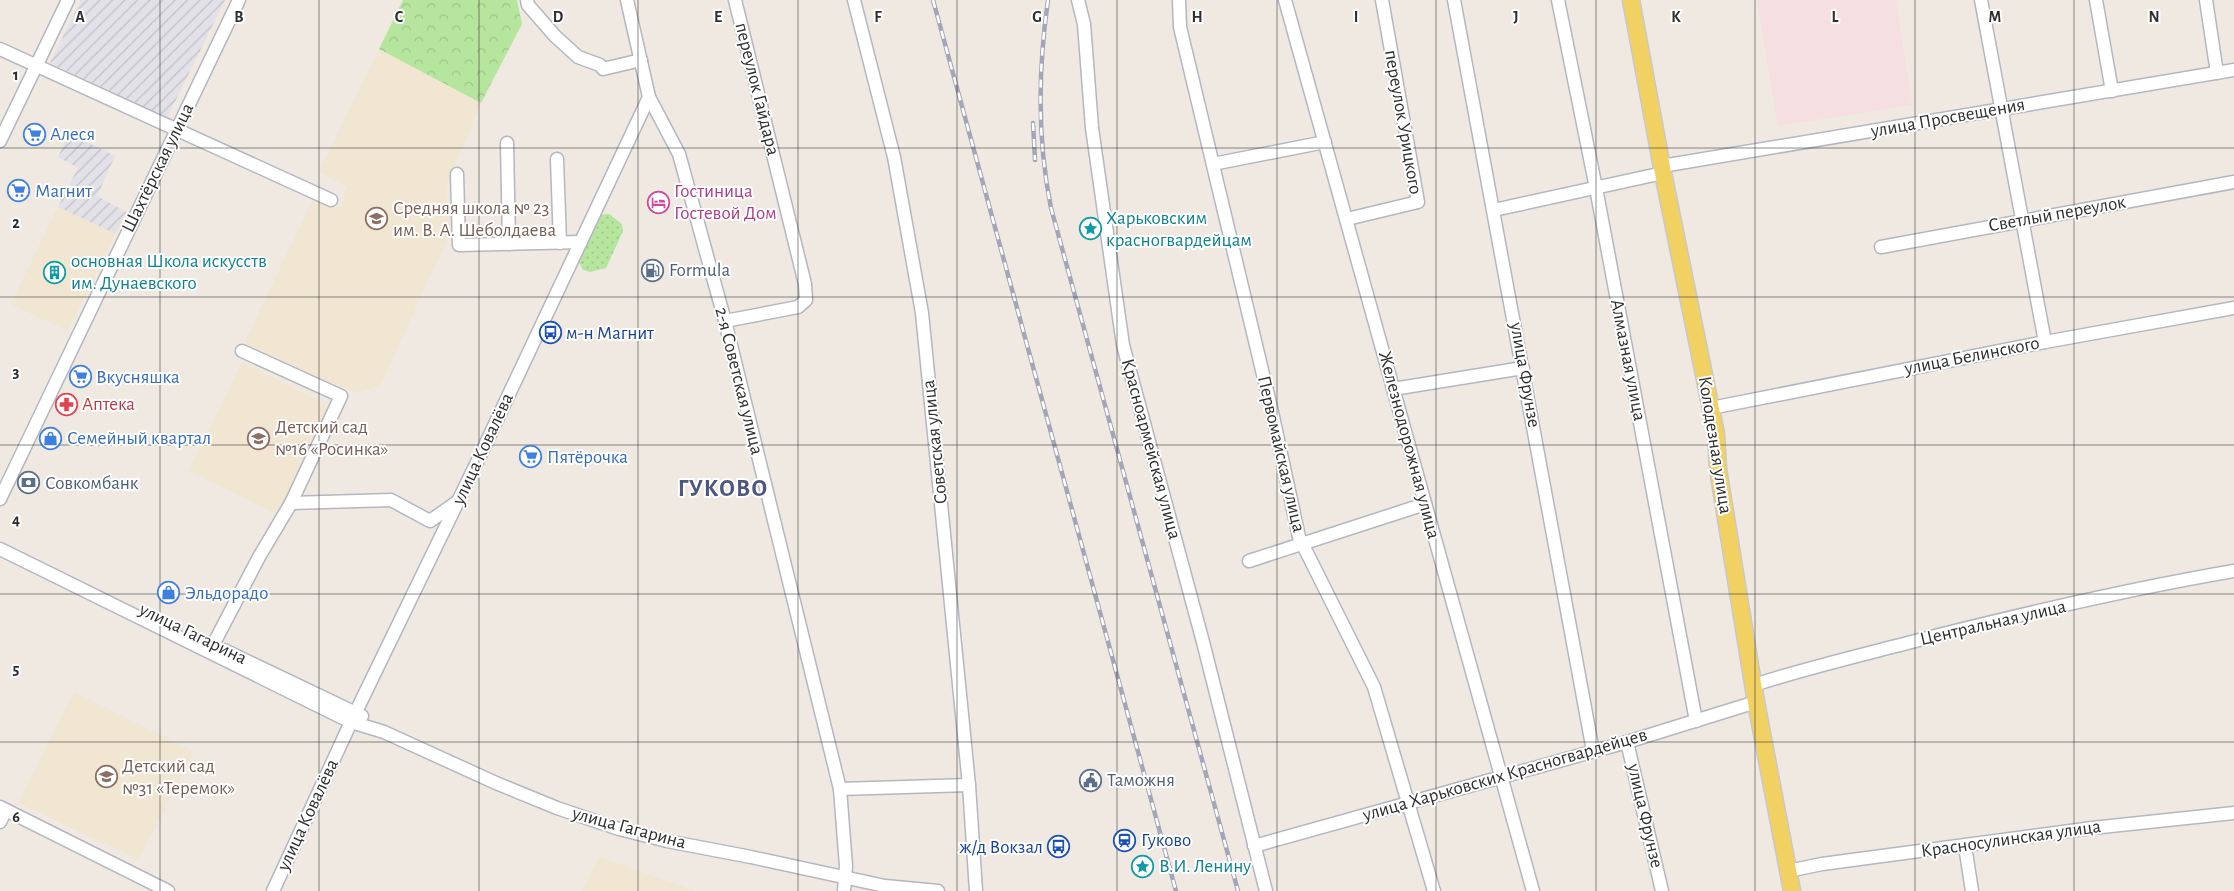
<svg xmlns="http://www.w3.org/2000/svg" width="2234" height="891" viewBox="0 0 2234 891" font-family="'Alegreya Sans',sans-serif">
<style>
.industrial{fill:url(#industrial-furrows)}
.education{fill:#f0e6d1}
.medical{fill:#f5dfe0}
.grass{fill:url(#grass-dots)}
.forest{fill:url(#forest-crowns)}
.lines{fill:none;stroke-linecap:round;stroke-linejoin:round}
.minor-casing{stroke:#b4b7c1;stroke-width:15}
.major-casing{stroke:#c9c9c9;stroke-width:19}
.minor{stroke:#fff;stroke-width:12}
.major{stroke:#f2d163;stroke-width:16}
.rail-casing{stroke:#a3a6b8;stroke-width:4.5}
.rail{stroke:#fff;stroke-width:2.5;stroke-dasharray:8;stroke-linecap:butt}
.grid{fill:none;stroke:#2e2e2e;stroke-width:1;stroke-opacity:0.55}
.labels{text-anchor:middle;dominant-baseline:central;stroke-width:4;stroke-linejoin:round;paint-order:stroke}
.street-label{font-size:19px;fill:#2e2e2e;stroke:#fff}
.shop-label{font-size:19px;fill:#366cbe;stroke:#fff;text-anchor:start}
.hotel-label{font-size:19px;fill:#b23c85;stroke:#fff;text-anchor:start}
.education-label{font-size:19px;fill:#785e54;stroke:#fff;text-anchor:start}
.culture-label{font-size:19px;fill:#0d838f;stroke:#fff;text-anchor:start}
.service-label{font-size:19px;fill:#4e5e75;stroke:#fff;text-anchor:start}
.transit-label{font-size:19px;fill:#164399;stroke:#fff;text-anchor:start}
.health-label{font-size:19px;fill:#be3a42;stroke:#fff;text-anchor:start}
.district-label{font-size:24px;font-weight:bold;letter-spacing:1px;fill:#4d5680;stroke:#fff}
.grid-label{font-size:16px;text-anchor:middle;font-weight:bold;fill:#2e2e2e;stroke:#fff;stroke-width:4;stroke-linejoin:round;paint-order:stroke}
</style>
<defs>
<pattern id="industrial-furrows" width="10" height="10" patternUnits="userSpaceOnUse" patternTransform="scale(1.25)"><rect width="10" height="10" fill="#e3e1e8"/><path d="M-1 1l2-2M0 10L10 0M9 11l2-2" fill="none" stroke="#c3c1c7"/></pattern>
<pattern id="grass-dots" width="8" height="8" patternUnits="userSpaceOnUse" patternTransform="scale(1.25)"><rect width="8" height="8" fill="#b6e59e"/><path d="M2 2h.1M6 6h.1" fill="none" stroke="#9dc588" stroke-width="1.8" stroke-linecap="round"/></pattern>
<pattern id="forest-crowns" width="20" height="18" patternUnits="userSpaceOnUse" patternTransform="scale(1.25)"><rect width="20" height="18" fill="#b6e59e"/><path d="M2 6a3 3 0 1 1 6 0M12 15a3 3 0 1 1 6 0" fill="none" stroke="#9dc588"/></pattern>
</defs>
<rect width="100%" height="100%" fill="#efe9e1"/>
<g class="industrial">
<polygon points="81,0 225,0 167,118 50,63"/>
<polygon points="69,133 115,156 97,196 126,212 115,234 58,207 78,168 58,157"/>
</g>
<g class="education">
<polygon points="379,49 481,103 446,188 451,231 380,386 357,393 324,380 315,395 238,355 314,198 341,207 347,187 319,172"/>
<polygon points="58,207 115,234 68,331 11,304"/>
<polygon points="242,362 330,406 277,514 188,471"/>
<polygon points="74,692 194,752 139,859 18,803"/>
<polygon points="599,857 667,881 695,891 582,891"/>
</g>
<polygon class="medical" points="1757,0 1896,0 1912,105 1778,126"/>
<polygon class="grass" points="609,214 622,224 623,231 606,268 590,272 583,270 577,258 598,215"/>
<polygon class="forest" points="403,0 517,0 522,24 481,103 379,49"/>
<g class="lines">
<defs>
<g id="minor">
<polyline points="527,0 528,5 555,36 578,57 600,65 603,69 641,60"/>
<polyline points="854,0 894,157 922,313 969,785 976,891"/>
<polyline points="1078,0 1084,24 1092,128 1123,345 1203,642 1266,891"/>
<polyline points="1179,0 1180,27 1272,412 1299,537 1374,687 1434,891"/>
<polyline points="1285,0 1533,891"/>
<polyline points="1454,0 1593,751"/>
<polyline points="1558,0 1596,188 1696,721"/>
<polyline points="1981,0 2045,342"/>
<polyline points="2096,0 2112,91"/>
<polyline points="2206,0 2217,73"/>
<polyline points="0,49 331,200"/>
<polyline points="649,97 679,154 725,321 840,789 846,866 844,891"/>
<polyline points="0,141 68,0"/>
<polyline points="507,143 509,244"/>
<polyline points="557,159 560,243"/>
<polyline points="1213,164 1325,142"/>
<polyline points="1662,166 2234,70"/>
<polyline points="457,174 459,245 581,242"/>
<polyline points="1494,210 1663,173"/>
<polyline points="1347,219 1418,202 1382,0"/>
<polyline points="1881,247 2234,182"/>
<polyline points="725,321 798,307 806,300 805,284 735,0"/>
<polyline points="1393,389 1523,368"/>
<polyline points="1711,408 2045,342 2234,308"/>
<polyline points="0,499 239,0"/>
<polyline points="291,503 391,500 430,521 457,502"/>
<polyline points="0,549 351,722 384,732 496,783 557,808 619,829 667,841 751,857 885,886 938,891"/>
<polyline points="1249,561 1425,504"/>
<polyline points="213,645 259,557 291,503 341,396 242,351"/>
<polyline points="224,650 362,716"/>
<path d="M1754 685C1809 667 1866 654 1923 639 2026 613 2129 589 2234 571"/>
<polyline points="1627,742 1662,891"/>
<polyline points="840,789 969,785"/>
<polyline points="0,807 168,891"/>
<polyline points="0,822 6,810"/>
<polyline points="1254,846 1627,742 1756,702"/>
<polyline points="1965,846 1972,891"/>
<polyline points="1788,871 1822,864 2092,828 2234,813"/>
<polyline points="273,891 351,722 479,458 649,97 627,0"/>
</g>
<polyline id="major" points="1631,0 1663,173 1716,434 1718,469 1756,702 1792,891"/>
</defs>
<use href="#minor" class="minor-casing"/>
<use href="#major" class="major-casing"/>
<use href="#minor" class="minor"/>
<use href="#major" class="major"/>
<defs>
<g id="rail">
<polyline points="933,0 1176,891"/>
<path d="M1048 0C1038 70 1037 139 1051 208L1238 891"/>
<polyline points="1033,123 1035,160"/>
</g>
</defs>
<use href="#rail" class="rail-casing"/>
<use href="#rail" class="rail"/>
</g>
<path class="grid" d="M160 0V891M319 0V891M479 0V891M638 0V891M798 0V891M957 0V891M1117 0V891M1277 0V891M1436 0V891M1596 0V891M1755 0V891M1915 0V891M2074 0V891M0 148H2234M0 297H2234M0 445H2234M0 594H2234M0 742H2234"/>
<defs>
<symbol id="supermarket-ring" viewBox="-11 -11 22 22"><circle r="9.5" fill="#fff" stroke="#3f7fe0" stroke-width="1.5"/><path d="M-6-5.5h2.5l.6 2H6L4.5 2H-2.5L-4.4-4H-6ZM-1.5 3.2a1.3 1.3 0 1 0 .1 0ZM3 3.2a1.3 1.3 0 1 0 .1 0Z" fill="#3f7fe0"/></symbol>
<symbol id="hotel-ring" viewBox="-11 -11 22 22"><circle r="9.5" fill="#fff" stroke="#d1479c" stroke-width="1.5"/><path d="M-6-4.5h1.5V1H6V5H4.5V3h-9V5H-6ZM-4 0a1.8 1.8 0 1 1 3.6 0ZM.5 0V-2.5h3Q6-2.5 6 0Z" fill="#d1479c"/></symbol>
<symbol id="school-ring" viewBox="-11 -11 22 22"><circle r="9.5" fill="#fff" stroke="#8d6e63" stroke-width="1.5"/><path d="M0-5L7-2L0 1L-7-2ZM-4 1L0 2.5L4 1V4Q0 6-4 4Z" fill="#8d6e63"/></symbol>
<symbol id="sight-ring" viewBox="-11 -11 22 22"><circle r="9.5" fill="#fff" stroke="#0f9aa8" stroke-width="1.5"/><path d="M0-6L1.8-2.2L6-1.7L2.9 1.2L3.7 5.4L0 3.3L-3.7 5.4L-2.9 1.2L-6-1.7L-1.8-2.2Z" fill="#0f9aa8"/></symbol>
<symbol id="fuel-ring" viewBox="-11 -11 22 22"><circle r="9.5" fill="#fff" stroke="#5c6f8a" stroke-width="1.5"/><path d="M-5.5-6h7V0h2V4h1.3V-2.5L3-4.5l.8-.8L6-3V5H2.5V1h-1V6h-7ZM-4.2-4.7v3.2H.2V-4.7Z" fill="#5c6f8a"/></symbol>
<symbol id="building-ring" viewBox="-11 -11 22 22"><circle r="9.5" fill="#fff" stroke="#0f9aa8" stroke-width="1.5"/><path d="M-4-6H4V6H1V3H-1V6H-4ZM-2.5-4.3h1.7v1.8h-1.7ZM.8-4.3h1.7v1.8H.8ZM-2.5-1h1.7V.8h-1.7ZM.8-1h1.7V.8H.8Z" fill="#0f9aa8"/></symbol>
<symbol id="bus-ring" viewBox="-11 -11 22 22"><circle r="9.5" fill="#fff" stroke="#1a4fb4" stroke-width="1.5"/><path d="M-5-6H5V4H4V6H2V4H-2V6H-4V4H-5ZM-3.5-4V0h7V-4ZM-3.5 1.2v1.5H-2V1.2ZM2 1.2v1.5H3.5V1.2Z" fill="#1a4fb4"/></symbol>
<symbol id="pharmacy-ring" viewBox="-11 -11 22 22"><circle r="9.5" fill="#fff" stroke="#e0444e" stroke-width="1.5"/><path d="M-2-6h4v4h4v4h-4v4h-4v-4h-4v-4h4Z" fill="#e0444e"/></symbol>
<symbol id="shop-ring" viewBox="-11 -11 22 22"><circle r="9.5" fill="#fff" stroke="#3f7fe0" stroke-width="1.5"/><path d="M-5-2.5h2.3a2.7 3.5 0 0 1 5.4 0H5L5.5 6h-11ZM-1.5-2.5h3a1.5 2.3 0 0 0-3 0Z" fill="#3f7fe0"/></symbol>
<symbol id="bank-ring" viewBox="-11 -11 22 22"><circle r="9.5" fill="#fff" stroke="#5c6f8a" stroke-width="1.5"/><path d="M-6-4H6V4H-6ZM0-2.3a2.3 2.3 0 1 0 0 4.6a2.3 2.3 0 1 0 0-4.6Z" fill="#5c6f8a"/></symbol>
<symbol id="civic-ring" viewBox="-11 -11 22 22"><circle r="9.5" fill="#fff" stroke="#5c6f8a" stroke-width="1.5"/><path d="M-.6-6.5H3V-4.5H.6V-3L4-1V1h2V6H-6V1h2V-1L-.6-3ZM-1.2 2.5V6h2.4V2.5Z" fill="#5c6f8a"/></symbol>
<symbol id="station-ring" viewBox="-11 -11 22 22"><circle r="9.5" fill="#fff" stroke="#1a4fb4" stroke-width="1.5"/><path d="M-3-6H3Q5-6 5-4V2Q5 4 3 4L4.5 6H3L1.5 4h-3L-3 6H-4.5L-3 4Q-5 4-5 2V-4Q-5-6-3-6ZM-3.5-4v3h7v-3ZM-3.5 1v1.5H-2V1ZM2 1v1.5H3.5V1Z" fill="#1a4fb4"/></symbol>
</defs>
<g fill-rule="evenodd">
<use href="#supermarket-ring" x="22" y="122" width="25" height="25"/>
<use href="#supermarket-ring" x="6" y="178" width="25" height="25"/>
<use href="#hotel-ring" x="646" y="190" width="25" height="25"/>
<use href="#school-ring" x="364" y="206" width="25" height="25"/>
<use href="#sight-ring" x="1078" y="216" width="25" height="25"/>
<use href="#fuel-ring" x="640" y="258" width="25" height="25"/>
<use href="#building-ring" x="42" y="260" width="25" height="25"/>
<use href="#bus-ring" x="538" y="320" width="25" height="25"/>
<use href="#supermarket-ring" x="68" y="364" width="25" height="25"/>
<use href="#pharmacy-ring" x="54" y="392" width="25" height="25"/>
<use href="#shop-ring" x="38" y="426" width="25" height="25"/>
<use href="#school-ring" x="246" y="426" width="25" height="25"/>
<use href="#supermarket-ring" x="518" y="444" width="25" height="25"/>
<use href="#bank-ring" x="16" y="470" width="25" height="25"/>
<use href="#shop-ring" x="156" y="580" width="25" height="25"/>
<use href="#school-ring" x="94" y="764" width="25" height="25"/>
<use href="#civic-ring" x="1078" y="768" width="25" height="25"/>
<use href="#station-ring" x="1112" y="828" width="25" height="25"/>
<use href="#bus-ring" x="1046" y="834" width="25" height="25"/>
<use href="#sight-ring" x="1130" y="854" width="25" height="25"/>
</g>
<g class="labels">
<g class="street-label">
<text transform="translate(757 89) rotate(76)">переулок Гайдара</text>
<text transform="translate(1948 118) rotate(-10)">улица Просвещения</text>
<text transform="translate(1403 122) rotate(80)">переулок Урицкого</text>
<text transform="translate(158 168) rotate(-64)">Шахтёрская улица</text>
<text transform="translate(2057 214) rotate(-10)">Светлый переулок</text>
<text transform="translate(1972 356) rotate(-11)">улица Белинского</text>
<text transform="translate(1628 360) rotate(79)">Алмазная улица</text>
<text transform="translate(1525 375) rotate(80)">улица Фрунзе</text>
<text transform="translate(739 381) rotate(76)">2-я Советская улица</text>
<text transform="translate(935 442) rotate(-96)">Советская улица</text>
<text transform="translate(1409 445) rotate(75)">Железнодорожная улица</text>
<text transform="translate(1715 445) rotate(81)">Колодезная улица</text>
<text transform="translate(483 449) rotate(-65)">улица Ковалёва</text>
<text transform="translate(1151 449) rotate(75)">Красноармейская улица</text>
<text transform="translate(1281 454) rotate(77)">Первомайская улица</text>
<text transform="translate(1993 623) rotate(-13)">Центральная улица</text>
<text transform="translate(193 634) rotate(26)">улица Гагарина</text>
<text transform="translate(1505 775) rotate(-16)">улица Харьковских Красногвардейцев</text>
<text transform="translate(308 815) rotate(-65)">улица Ковалёва</text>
<text transform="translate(1645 816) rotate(77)">улица Фрунзе</text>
<text transform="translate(629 828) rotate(15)">улица Гагарина</text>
<text transform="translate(2011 839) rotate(-8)">Красносулинская улица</text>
</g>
<g class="shop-label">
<text x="50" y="134">Алеся</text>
<text x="35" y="191">Магнит</text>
<text x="96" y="377">Вкусняшка</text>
<text x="67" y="438">Семейный квартал</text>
<text x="547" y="457">Пятёрочка</text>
<text x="185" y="593">Эльдорадо</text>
</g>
<g class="hotel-label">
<text x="674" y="191">Гостиница<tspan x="674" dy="22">Гостевой Дом</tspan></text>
</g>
<g class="education-label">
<text x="393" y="208">Средняя школа № 23<tspan x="393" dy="22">им. В. А. Шеболдаева</tspan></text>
<text x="275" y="427">Детский сад<tspan x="275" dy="22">№16 «Росинка»</tspan></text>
<text x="122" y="766">Детский сад<tspan x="122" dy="22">№31 «Теремок»</tspan></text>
</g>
<g class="culture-label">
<text x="1106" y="218">Харьковским<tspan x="1106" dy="22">красногвардейцам</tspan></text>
<text x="71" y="261">основная Школа искусств<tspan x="71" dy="22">им. Дунаевского</tspan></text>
<text x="1159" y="866">В.И. Ленину</text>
</g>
<g class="service-label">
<text x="669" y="270">Formula</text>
<text x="45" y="483">Совкомбанк</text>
<text x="1107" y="780">Таможня</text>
</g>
<g class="transit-label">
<text x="566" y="333">м-н Магнит</text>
<text x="1141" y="840">Гуково</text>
<text x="1043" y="847" text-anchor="end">ж/д Вокзал</text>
</g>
<g class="health-label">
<text x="82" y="404">Аптека</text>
</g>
<g class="district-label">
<text x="723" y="489">ГУКОВО</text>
</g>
</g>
<g class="grid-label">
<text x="80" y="22">A</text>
<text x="239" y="22">B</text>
<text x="399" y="22">C</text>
<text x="558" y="22">D</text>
<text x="718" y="22">E</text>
<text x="878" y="22">F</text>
<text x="1037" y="22">G</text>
<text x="1197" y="22">H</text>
<text x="1356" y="22">I</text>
<text x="1516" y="22">J</text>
<text x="1676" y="22">K</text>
<text x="1835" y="22">L</text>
<text x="1995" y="22">M</text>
<text x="2154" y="22">N</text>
<text x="16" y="80">1</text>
<text x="16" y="228">2</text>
<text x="16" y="377">3</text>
<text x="16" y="525">4</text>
<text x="16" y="674">5</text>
<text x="16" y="822">6</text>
</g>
</svg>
